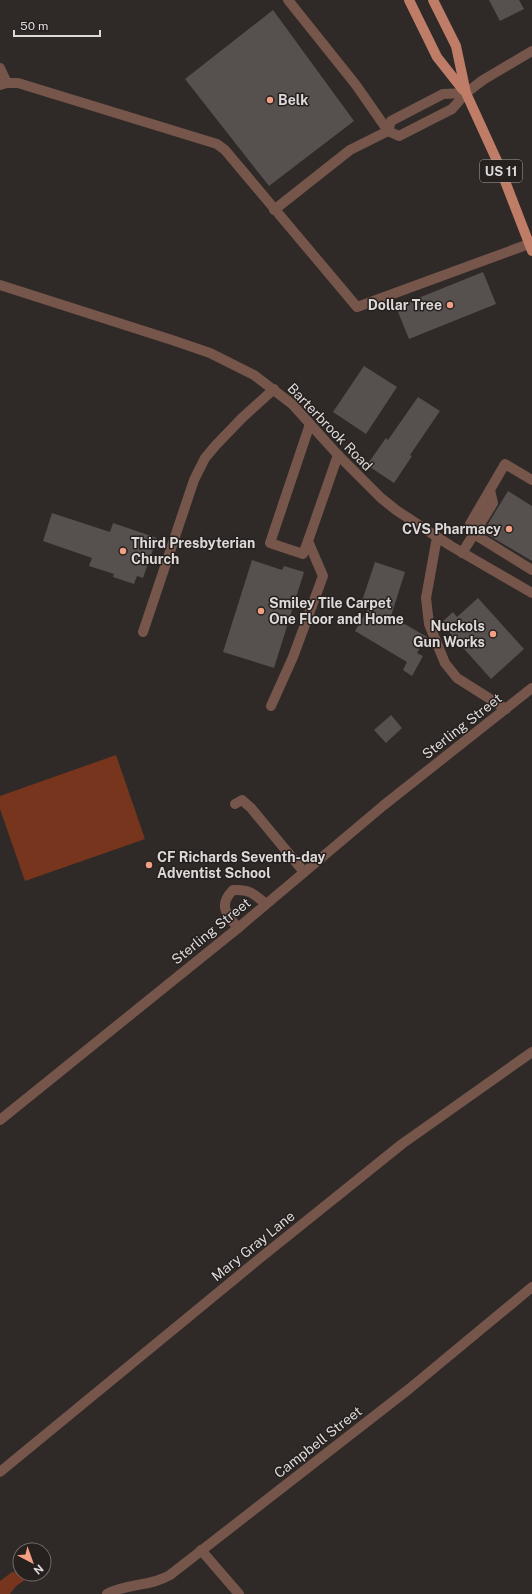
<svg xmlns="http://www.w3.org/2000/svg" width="532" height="1594" viewBox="0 0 532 1594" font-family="'Public Sans',sans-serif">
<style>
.green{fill:#77351e}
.building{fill:#56504e}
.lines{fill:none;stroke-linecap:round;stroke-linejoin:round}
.minor{stroke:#76554a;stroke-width:10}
.major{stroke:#bf7d67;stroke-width:10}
.poi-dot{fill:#f39f83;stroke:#26201f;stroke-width:1.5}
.labels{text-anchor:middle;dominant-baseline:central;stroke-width:3;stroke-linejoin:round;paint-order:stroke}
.shield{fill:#26201f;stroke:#a5a2a0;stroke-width:1}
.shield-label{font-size:13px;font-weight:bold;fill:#dcd9d8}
.poi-label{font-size:14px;font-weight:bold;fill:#dcd9d8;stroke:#26201f;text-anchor:start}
.street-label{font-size:14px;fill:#dcd9d8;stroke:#26201f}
</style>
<rect width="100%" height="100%" fill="#2f2a28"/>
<g class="green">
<polygon points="116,755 145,839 25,881 0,809 0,796"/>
<polygon points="12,1572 20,1573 20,1574 34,1574 16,1586 10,1594 0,1594 0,1581"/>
</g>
<g class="building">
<polygon points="489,0 519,0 524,9 500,21"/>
<polygon points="273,10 354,121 269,186 185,79"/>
<polygon points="483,272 496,304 409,339 396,307"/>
<polygon points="364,366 397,387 366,434 333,412"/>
<polygon points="418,397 440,411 410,455 412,456 394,483 367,465 386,438 388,440"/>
<polygon points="508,491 532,506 532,561 483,532"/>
<polygon points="52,513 110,532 113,523 157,538 143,578 137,576 134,584 113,577 114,574 89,566 92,558 43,541"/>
<polygon points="252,560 282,570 284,566 304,572 274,668 223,652"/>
<polygon points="375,562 405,572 391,616 427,637 417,653 423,656 412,676 403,670 407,662 355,631 371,604 362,601"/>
<polygon points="478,598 524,649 491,679 441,623 453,612 457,617"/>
<polygon points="391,715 402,728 386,743 374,730"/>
</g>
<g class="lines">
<g class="minor">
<polyline points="288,0 356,85 388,131 399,136 452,109 466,93 483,80 532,51"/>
<polyline points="0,68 7,83"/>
<polyline points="0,85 7,83 18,83 217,144 225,150 357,307 529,244"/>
<polyline points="274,210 350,150 388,131 391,121 443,94 466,93"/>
<polyline points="0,285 172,340 210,353 254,375 292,404 338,455 381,498 396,510 451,546 532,593"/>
<polyline points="474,534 470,524 505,464 532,480"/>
<polyline points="474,534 493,503 490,490"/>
<polyline points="437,537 426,598 429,624 445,663 457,678 506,709"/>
<polyline points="308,541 303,554 270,543 310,424"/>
<polyline points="462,553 474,534 532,570"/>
<polyline points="143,632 194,480 205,458 216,445 242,418 274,389"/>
<polyline points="271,706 293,657 323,576 308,541 338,455"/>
<polyline points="235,804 242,800 251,808 304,872"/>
<path d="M238 928C226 914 218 905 233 890 250 889 254 894 266 904"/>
<polyline points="0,1120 238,928 384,805 532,688"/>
<polyline points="0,1472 259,1259 402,1144 532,1052"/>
<polyline points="201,1550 239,1594"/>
<path d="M107 1594C127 1583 150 1587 170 1575L409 1389 532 1287"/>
</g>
<g class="major">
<polyline points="409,0 437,57 463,90"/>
<polyline points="433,0 456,46 466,93 498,163 532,251"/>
</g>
</g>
<g class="poi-dot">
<circle cx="270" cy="100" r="4"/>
<circle cx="450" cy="305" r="4"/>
<circle cx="509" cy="529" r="4"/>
<circle cx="123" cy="551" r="4"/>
<circle cx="261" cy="611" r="4"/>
<circle cx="493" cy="634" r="4"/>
<circle cx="149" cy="865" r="4"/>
</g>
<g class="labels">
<rect class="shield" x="480" y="160" width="42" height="22" rx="3"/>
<g class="shield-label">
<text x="501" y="171">US 11</text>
</g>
<g class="poi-label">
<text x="278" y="100">Belk</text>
<text x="442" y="305" text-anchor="end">Dollar Tree</text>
<text x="501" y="529" text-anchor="end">CVS Pharmacy</text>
<text x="131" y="543">Third Presbyterian<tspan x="131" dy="16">Church</tspan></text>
<text x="269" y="603">Smiley Tile Carpet<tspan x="269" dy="16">One Floor and Home</tspan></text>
<text x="485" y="626" text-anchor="end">Nuckols<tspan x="485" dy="16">Gun Works</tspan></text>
<text x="157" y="857">CF Richards Seventh-day<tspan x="157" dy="16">Adventist School</tspan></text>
</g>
<g class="street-label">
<text transform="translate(330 427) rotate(46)">Barterbrook Road</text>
<text transform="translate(462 726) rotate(-38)">Sterling Street</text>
<text transform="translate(211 931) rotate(-39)">Sterling Street</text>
<text transform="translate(253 1246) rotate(-39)">Mary Gray Lane</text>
<text transform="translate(318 1442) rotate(-38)">Campbell Street</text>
</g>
</g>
<g transform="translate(32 1562) rotate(139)"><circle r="19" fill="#26201f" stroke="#6f6a69"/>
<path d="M0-3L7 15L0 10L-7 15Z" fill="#f39f83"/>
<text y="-6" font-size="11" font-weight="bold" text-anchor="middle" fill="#dcd9d8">N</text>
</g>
<path d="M14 30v6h86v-6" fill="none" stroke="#dcd9d8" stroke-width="2"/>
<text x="20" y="30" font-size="12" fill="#dcd9d8" stroke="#26201f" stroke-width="3" paint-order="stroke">50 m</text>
</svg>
